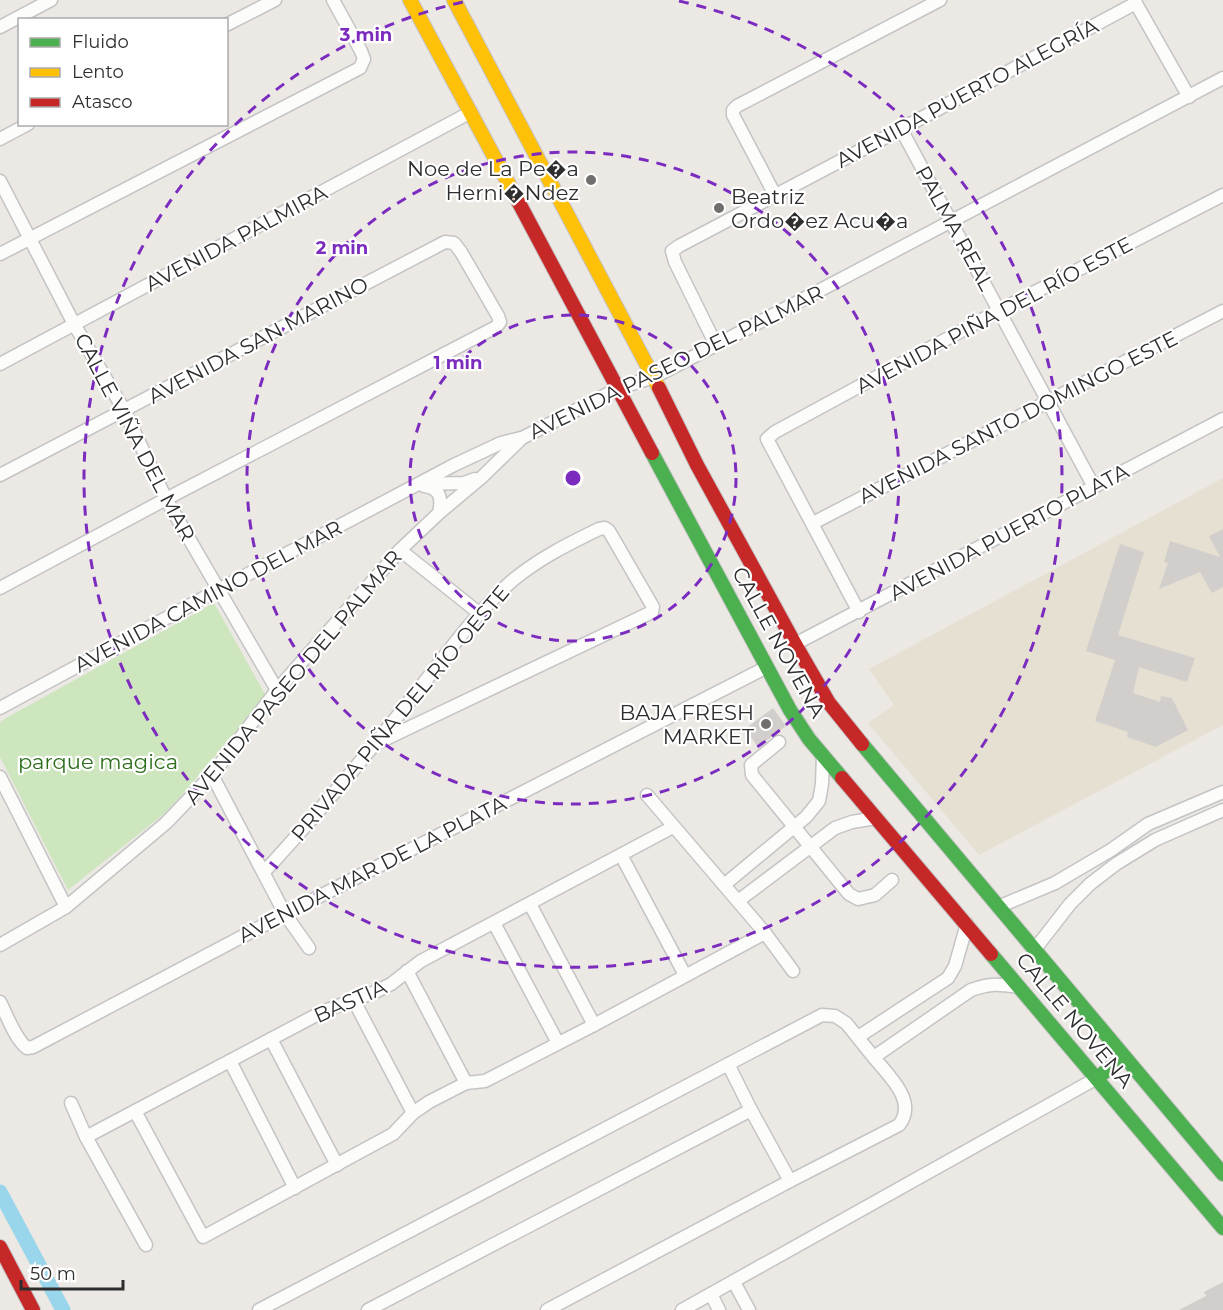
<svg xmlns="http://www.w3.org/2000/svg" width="1223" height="1310" viewBox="0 0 1223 1310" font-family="Montserrat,sans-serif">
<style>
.education{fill:#e6e0d3}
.green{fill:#cee6be}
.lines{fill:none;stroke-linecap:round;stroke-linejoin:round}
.canal{stroke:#99d6ec;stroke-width:15}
.building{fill:#d1cecb}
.street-casing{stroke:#c5c4c5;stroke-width:15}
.fast-casing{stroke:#c5c4c5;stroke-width:16}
.slow-casing{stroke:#c5c4c5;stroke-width:16}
.jam-casing{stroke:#c5c4c5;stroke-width:16}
.street{stroke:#fcfcfb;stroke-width:12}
.fast{stroke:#4caf50;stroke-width:14}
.slow{stroke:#ffc107;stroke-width:14}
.jam{stroke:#c62828;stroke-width:14}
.ring{fill:none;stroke:#7b2cbf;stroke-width:3;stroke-dasharray:10 8}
.poi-dot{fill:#706f6e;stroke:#fff;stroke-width:2}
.labels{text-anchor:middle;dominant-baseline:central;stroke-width:4.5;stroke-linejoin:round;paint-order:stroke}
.street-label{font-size:21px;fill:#2e2e2e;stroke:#fff}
.poi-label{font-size:21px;fill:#2e2e2e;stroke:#fff;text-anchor:end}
.park-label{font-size:21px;fill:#2c6e1b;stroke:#fff}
.centre{fill:#7b2cbf;stroke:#fff;stroke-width:3}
.ring-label{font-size:18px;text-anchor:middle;font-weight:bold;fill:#7b2cbf;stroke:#fff;stroke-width:4.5;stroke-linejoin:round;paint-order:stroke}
</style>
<rect width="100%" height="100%" fill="#ece8e4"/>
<polygon class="education" points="1223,478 1223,725 979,855 868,723 894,705 869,669"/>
<polygon class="green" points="214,603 266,696 169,810 68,890 0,757 0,722 6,718"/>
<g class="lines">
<polyline class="canal" points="0,1192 63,1310"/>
</g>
<g class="building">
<polygon points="1223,529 1223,587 1212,593 1200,572 1159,589 1168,563 1164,562 1170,541 1220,557 1209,536"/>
<polygon points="1120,544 1144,552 1118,635 1195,658 1187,682 1139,667 1133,693 1160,702 1161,696 1172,698 1188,730 1156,747 1127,737 1128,732 1095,721 1115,660 1086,651"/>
<polygon points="773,708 786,726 758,747 745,729"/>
<polygon points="1223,1282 1223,1310 1179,1310 1206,1296 1204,1292"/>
</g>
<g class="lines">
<defs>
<g id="street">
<polyline points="1134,0 1189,97"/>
<polyline points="226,25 275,0"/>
<polyline points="0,27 51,0"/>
<polyline points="901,129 1094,487"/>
<polyline points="0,139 28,124"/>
<polyline points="0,181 74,324 124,410 166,499 277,690"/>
<polyline points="775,195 733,115 733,110 737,106 940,0"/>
<polyline points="0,254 360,68 364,59 361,51 333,0"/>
<polyline points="716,345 675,262 672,251 679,246 901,129 1136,3"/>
<polyline points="0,364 471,112"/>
<polyline points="0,475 445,242 454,243 461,252 498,316 500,322 496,327 166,499 0,588"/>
<polyline points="421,484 464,483 475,479"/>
<path d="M424 486C441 488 442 499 439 513"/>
<polyline points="813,523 1223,311"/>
<polyline points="400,550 479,613"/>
<polyline points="859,612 767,439 775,432 1000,310 1223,195"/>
<polyline points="795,644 1223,419"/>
<polyline points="0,708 218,590 454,465 501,443 521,438"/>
<polyline points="779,742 751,765 752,775 849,894 858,899 875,895 892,880"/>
<polyline points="212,775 285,914 309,948"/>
<polyline points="0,777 66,907"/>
<polyline points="621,855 685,975"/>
<path d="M264 872C316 816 364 758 412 698 444 658 474 614 513 580 540 558 568 544 599 529L605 528 609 531 653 607 652 612 375 744"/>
<polyline points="724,885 806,817 819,801 822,784 823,755"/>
<polyline points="738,901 835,828 852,822 876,818"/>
<polyline points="530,904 594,1025"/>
<polyline points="998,907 1055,883 1111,850 1148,824 1223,792"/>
<polyline points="494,923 558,1043"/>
<polyline points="765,933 793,971"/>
<polyline points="0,945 66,907 166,823 212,775 277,690 400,550 439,513 482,477 522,438 619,388 654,377 716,345 1223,78"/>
<polyline points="1035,949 1070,904 1090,884 1116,864 1155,840 1223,810"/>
<polyline points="407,971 466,1083"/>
<polyline points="353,999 413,1113"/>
<path d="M0 1002C7 1015 15 1039 27 1048L33 1047 285 914 767 667"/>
<polyline points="858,1037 948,978 955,966 967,924"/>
<polyline points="271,1039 337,1165"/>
<path d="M874 1057 971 990C991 983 998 984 1019 987"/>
<polyline points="230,1061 295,1188"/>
<polyline points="728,1064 751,1110"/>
<polyline points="71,1103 86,1137 146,1245"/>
<polyline points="135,1111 203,1237 393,1134 413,1113 429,1102 466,1083 485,1081 594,1025 765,933 647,795"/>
<polyline points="86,1137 324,1011 375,992 391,984 421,961 673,827"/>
<polyline points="734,1282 749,1310"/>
<polyline points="711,1294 719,1310"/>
<path d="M259 1310 822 1015 835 1016 846 1023C856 1035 866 1048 876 1060 891 1078 917 1102 899 1125L790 1181 547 1310"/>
<polyline points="368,1310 751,1110 790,1181"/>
<polyline points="682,1310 1097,1078"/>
</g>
<g id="fast">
<polyline points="652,453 790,710 809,739 842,778"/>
<polyline points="862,744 1223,1174"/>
<polyline points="991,954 1223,1228"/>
<polyline points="1097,1078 1124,1057"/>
</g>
<g id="slow">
<polyline points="410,0 519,203"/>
<polyline points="454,0 659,388"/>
</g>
<g id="jam">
<polyline points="519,203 652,453"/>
<polyline points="659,388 697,465 795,644 829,703 862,744"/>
<polyline points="842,778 991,954"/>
<polyline points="0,1247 33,1310"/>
</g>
</defs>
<use href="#street" class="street-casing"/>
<use href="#fast" class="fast-casing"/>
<use href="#slow" class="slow-casing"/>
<use href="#jam" class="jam-casing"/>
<use href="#street" class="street"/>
<use href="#fast" class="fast"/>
<use href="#slow" class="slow"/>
<use href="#jam" class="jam"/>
</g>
<g class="ring">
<circle cx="573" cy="478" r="163"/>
<circle cx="573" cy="478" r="326"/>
<path d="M679 1A489 489 0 1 1 467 1"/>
</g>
<g class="poi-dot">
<circle cx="591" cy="180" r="6"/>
<circle cx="719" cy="208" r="6"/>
<circle cx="766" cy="724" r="6"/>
</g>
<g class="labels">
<g class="street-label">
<text transform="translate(967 93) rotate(-28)">AVENIDA PUERTO ALEGRÍA</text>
<text transform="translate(955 228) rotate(61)">PALMA REAL</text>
<text transform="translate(236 238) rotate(-28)">AVENIDA PALMIRA</text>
<text transform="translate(994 315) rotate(-28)">AVENIDA PIÑA DEL RÍO ESTE</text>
<text transform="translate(258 340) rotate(-28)">AVENIDA SAN MARINO</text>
<text transform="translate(676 362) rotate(-26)">AVENIDA PASEO DEL PALMAR</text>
<text transform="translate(1018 417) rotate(-27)">AVENIDA SANTO DOMINGO ESTE</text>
<text transform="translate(135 437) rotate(62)">CALLE VIÑA DEL MAR</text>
<text transform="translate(1009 532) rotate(-28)">AVENIDA PUERTO PLATA</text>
<text transform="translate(208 596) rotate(-28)">AVENIDA CAMINO DEL MAR</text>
<text transform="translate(779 642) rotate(61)">CALLE NOVENA</text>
<text transform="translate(293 677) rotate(-50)">AVENIDA PASEO DEL PALMAR</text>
<text transform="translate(400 713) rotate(-50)">PRIVADA PIÑA DEL RÍO OESTE</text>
<text transform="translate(372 869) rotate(-27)">AVENIDA MAR DE LA PLATA</text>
<text transform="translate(350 1001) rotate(-24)">BASTIA</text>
<text transform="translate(1075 1020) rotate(50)">CALLE NOVENA</text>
</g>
<g class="poi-label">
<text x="579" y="168">Noe de La Pe�a<tspan x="579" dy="24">Herni�Ndez</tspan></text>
<text x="731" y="196" text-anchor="start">Beatriz<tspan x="731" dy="24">Ordo�ez Acu�a</tspan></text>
<text x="754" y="712">BAJA FRESH<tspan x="754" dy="24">MARKET</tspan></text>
</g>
<g class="park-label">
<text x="98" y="761">parque magica</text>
</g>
</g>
<circle cx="573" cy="478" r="9" class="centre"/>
<g class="ring-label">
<text x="366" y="41">3 min</text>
<text x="342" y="254">2 min</text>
<text x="458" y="369">1 min</text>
</g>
<rect x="18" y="18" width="210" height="108" fill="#ffffff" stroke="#ababab" stroke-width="1.5"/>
<rect x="30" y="38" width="30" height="9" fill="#4caf50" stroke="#ababab" stroke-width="1.5"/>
<text x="72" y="48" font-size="18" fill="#2e2e2e">Fluido</text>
<rect x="30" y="68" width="30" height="9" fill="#ffc107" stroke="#ababab" stroke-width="1.5"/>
<text x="72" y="78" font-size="18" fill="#2e2e2e">Lento</text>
<rect x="30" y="98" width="30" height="9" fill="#c62828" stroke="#ababab" stroke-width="1.5"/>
<text x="72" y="108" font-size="18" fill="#2e2e2e">Atasco</text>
<path d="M21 1280v9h102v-9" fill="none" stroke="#2e2e2e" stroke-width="3"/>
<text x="30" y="1280" font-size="18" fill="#2e2e2e" stroke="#ffffff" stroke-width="4.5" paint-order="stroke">50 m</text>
</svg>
